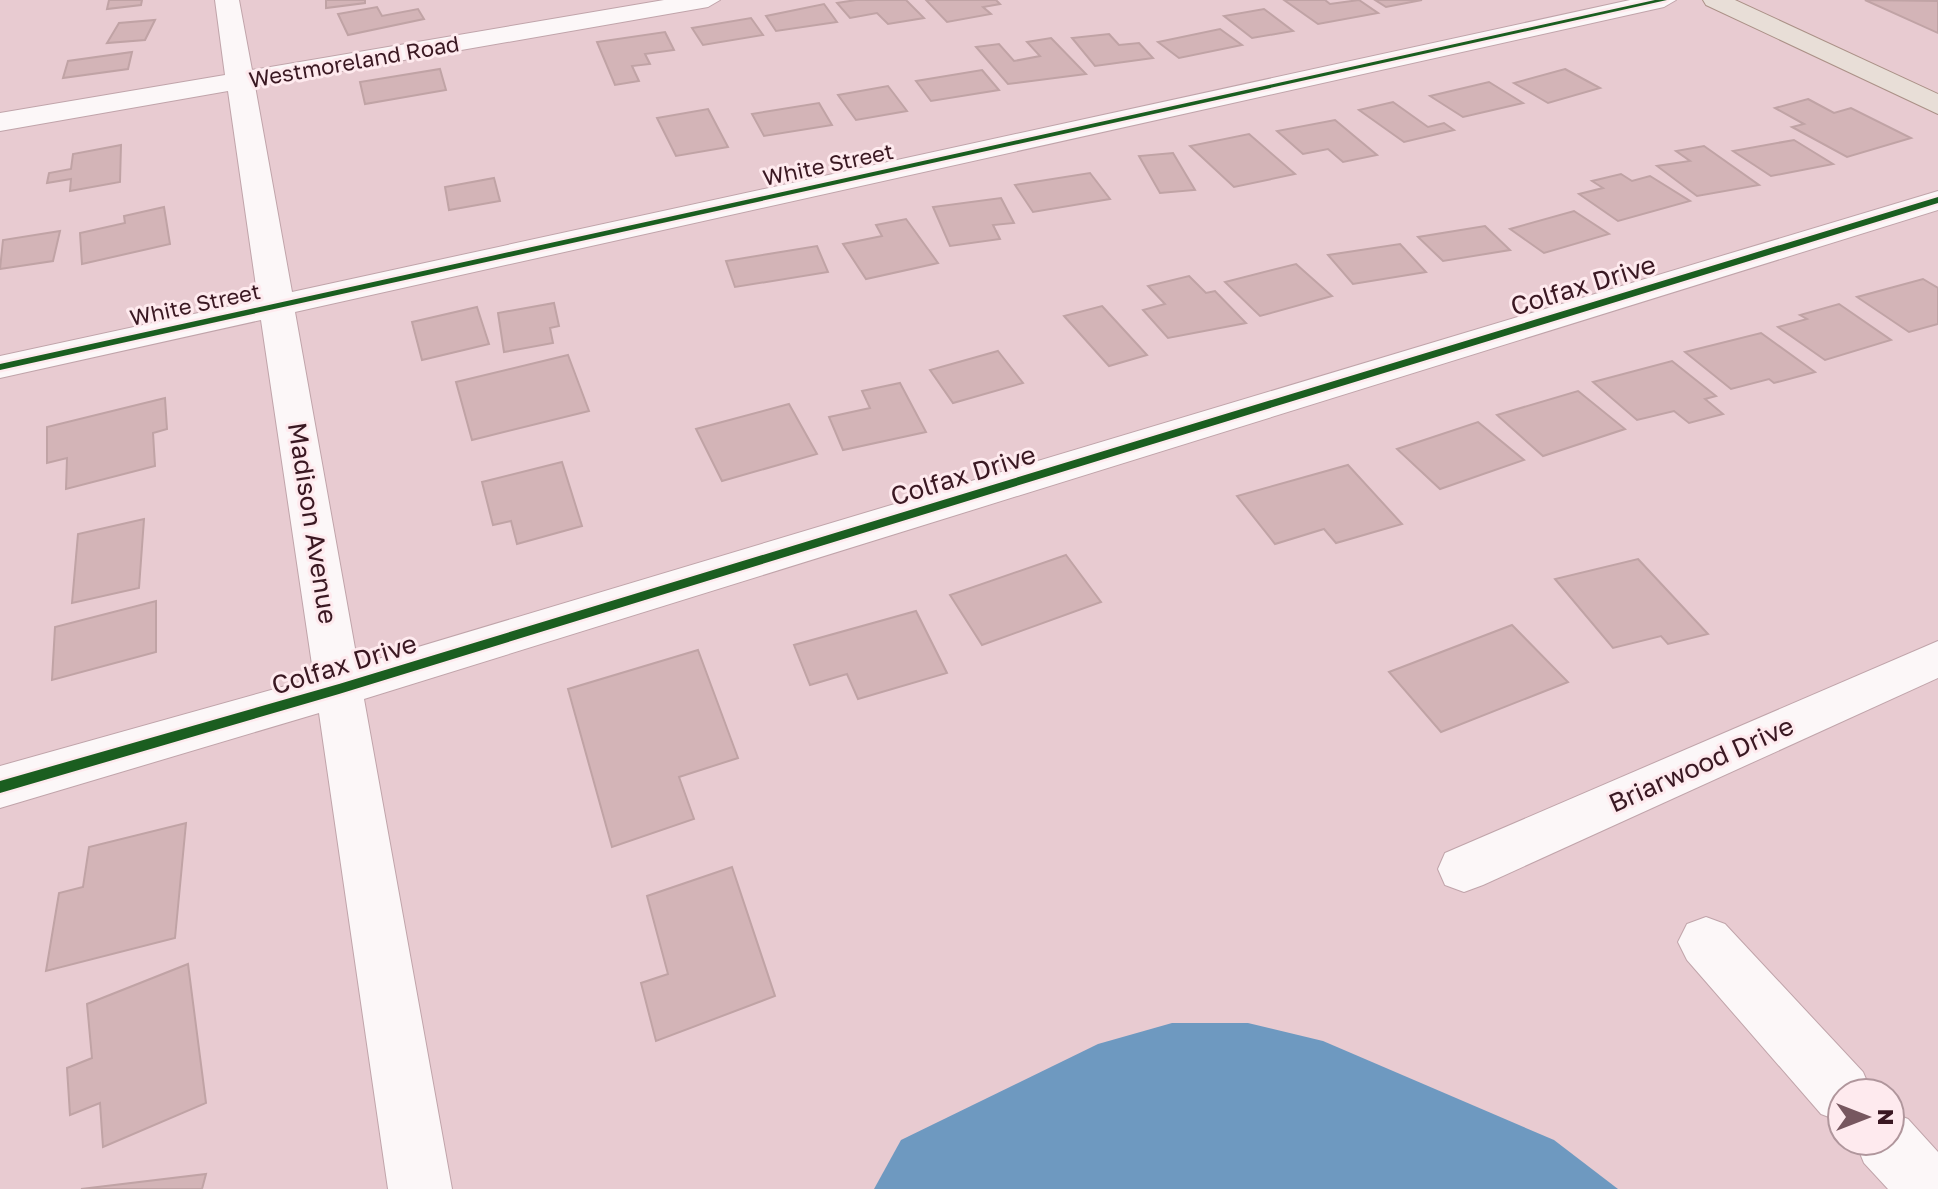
<svg xmlns="http://www.w3.org/2000/svg" width="1938" height="1189" viewBox="0 0 1938 1189" font-family="'Golos Text',sans-serif">
<style>
.water{fill:#6e99c0}
.building{fill:#d3b4b7;stroke:#c0a3a5;stroke-width:2}
.lines{fill:none;stroke-linecap:round;stroke-linejoin:round}
.minor-casing{stroke:#c0a4aa;stroke-width:2}
.major-casing{stroke:#ab9187;stroke-width:2}
.minor{fill:#fcf7f8;fill-rule:evenodd}
.major{fill:#e8ded7;fill-rule:evenodd}
.cycleway-casing{stroke:#feeaee;stroke-width:5}
.cycleway{fill:#1b5e20;fill-rule:evenodd}
.labels{text-anchor:middle;dominant-baseline:central;stroke-width:6;stroke-linejoin:round;paint-order:stroke}
.far-street-label{font-size:22px;fill:#3a1822;stroke:#feeaee}
.street-label{font-size:26px;fill:#3a1822;stroke:#feeaee}
</style>
<rect width="100%" height="100%" fill="#e8cbd1"/>
<polygon class="water" points="1172,1023 1248,1023 1323,1041 1554,1140 1618,1189 874,1189 901,1140 1098,1044"/>
<g class="building">
<polygon points="109,0 142,0 141,5 107,9"/>
<polygon points="326,0 365,0 365,3 326,8"/>
<polygon points="856,0 906,0 924,18 888,24 877,13 850,18 837,3"/>
<polygon points="926,0 996,0 1000,4 983,7 991,14 947,22"/>
<polygon points="1284,0 1325,0 1330,4 1359,0 1378,13 1318,24"/>
<polygon points="1375,0 1422,0 1386,7"/>
<polygon points="1865,0 1938,1 1938,33"/>
<polygon points="824,4 837,22 776,31 766,16"/>
<polygon points="377,7 382,16 418,9 424,19 348,35 338,14"/>
<polygon points="1264,9 1293,31 1252,38 1224,16"/>
<polygon points="751,18 763,35 703,45 692,28"/>
<polygon points="155,20 145,40 107,43 119,23"/>
<polygon points="1220,29 1242,45 1179,58 1158,42"/>
<polygon points="665,32 674,50 645,54 650,64 632,66 639,81 615,85 597,42"/>
<polygon points="1109,34 1119,45 1139,43 1153,58 1095,66 1072,38"/>
<polygon points="1051,38 1086,74 1008,84 976,47 999,44 1014,61 1040,56 1027,42"/>
<polygon points="132,52 128,69 63,78 68,61"/>
<polygon points="440,69 446,90 365,104 360,82"/>
<polygon points="1565,69 1600,88 1548,103 1514,83"/>
<polygon points="982,70 999,90 931,101 916,81"/>
<polygon points="1489,82 1523,103 1463,117 1430,96"/>
<polygon points="888,86 907,111 856,120 838,95"/>
<polygon points="1808,99 1834,113 1851,108 1911,138 1847,157 1792,127 1804,124 1775,108"/>
<polygon points="1393,102 1428,127 1444,123 1454,130 1404,142 1359,110"/>
<polygon points="819,103 832,125 764,136 752,114"/>
<polygon points="708,109 728,147 676,156 657,118"/>
<polygon points="1335,120 1377,155 1343,162 1328,149 1303,154 1277,131"/>
<polygon points="1249,134 1295,174 1234,187 1190,146"/>
<polygon points="1794,140 1833,164 1771,176 1733,151"/>
<polygon points="121,145 120,182 70,191 71,179 47,183 49,173 71,169 73,154"/>
<polygon points="1704,146 1759,185 1697,196 1657,166 1690,161 1676,151"/>
<polygon points="1173,153 1195,190 1160,193 1139,156"/>
<polygon points="1090,173 1110,199 1033,212 1015,185"/>
<polygon points="1621,174 1632,181 1650,176 1690,201 1618,221 1579,194 1603,188 1592,181"/>
<polygon points="494,178 500,201 449,210 445,187"/>
<polygon points="1001,198 1014,223 993,225 1000,239 950,246 933,207"/>
<polygon points="164,207 170,244 82,264 80,233 125,223 124,216"/>
<polygon points="1574,211 1609,234 1544,253 1510,229"/>
<polygon points="906,219 938,263 866,279 843,244 882,236 876,225"/>
<polygon points="1485,226 1510,250 1443,261 1418,237"/>
<polygon points="60,231 53,261 0,269 3,240"/>
<polygon points="1400,244 1426,272 1353,284 1328,255"/>
<polygon points="817,246 828,272 735,287 726,261"/>
<polygon points="1296,264 1332,296 1260,316 1225,282"/>
<polygon points="1189,276 1206,293 1215,291 1246,323 1168,338 1143,310 1165,304 1148,286"/>
<polygon points="1923,279 1938,288 1938,324 1909,332 1857,297"/>
<polygon points="554,303 559,326 550,328 553,343 504,352 498,313"/>
<polygon points="1839,304 1891,340 1825,360 1778,327 1807,319 1800,315"/>
<polygon points="1102,306 1147,355 1109,366 1064,316"/>
<polygon points="477,307 489,344 422,360 412,322"/>
<polygon points="1761,333 1815,372 1774,383 1769,379 1731,389 1685,352"/>
<polygon points="998,351 1023,383 953,403 930,370"/>
<polygon points="568,355 589,411 472,440 456,382"/>
<polygon points="1672,361 1716,396 1705,399 1723,414 1689,423 1674,411 1637,420 1593,382"/>
<polygon points="900,383 926,432 843,450 829,417 870,408 862,391"/>
<polygon points="1578,391 1625,429 1543,456 1497,415"/>
<polygon points="165,398 167,429 153,433 155,466 66,489 67,458 47,463 47,427"/>
<polygon points="789,404 817,454 722,481 696,429"/>
<polygon points="1478,422 1524,460 1440,489 1397,449"/>
<polygon points="562,462 582,526 517,544 511,521 493,525 482,482"/>
<polygon points="1348,465 1402,524 1336,543 1324,529 1275,544 1237,496"/>
<polygon points="144,519 139,588 72,603 78,534"/>
<polygon points="1066,555 1101,602 982,645 950,595"/>
<polygon points="1638,559 1708,634 1668,644 1661,636 1613,648 1555,579"/>
<polygon points="156,601 156,652 52,680 55,627"/>
<polygon points="916,611 947,673 858,699 847,674 810,685 794,645"/>
<polygon points="1512,625 1568,682 1441,732 1389,672"/>
<polygon points="698,650 738,758 679,777 694,819 612,847 568,689"/>
<polygon points="186,823 175,938 46,971 59,893 83,887 89,847"/>
<polygon points="732,867 775,996 656,1041 641,983 668,974 647,896"/>
<polygon points="188,964 206,1103 103,1147 100,1103 70,1115 67,1068 92,1058 87,1004"/>
<polygon points="206,1174 202,1189 81,1189"/>
</g>
<g class="lines">
<defs>
<g id="minor">
<polygon points="215,0 239,0 252,70 664,0 720,0 708,7 255,86 292,292 1630,0 1676,0 1664,7 295,312 358,665 1938,191 1938,210 364,699 452,1189 388,1189 319,713 0,808 0,766 314,678 261,320 0,378 0,356 258,300 228,91 0,131 0,113 225,75"/>
<polygon points="1938,641 1938,678 1483,885 1464,892 1445,885 1438,869 1445,853"/>
<polygon points="1706,917 1725,924 1863,1072 1872,1093 1842,1093 1842,1122 1821,1114 1687,960 1678,942 1687,924"/>
<polygon points="1890,1112 1908,1119 1938,1152 1938,1189 1888,1189 1864,1163 1855,1141 1890,1141"/>
</g>
<polygon id="major" points="1703,0 1735,0 1938,94 1938,114 1706,5"/>
</defs>
<use href="#minor" class="minor-casing"/>
<use href="#major" class="major-casing"/>
<use href="#minor" class="minor"/>
<use href="#major" class="major"/>
<defs>
<g id="cycleway">
<polygon points="1655,0 1667,0 0,370 0,364"/>
<polygon points="1938,197 1938,203 339,694 0,793 0,781 339,684"/>
</g>
</defs>
<use href="#cycleway" class="cycleway-casing"/>
<use href="#cycleway" class="cycleway"/>
</g>
<g class="labels">
<g class="far-street-label">
<text transform="translate(354 61) rotate(-10)">Westmoreland Road</text>
<text transform="translate(828 164) rotate(-12)">White Street</text>
<text transform="translate(195 304) rotate(-12)">White Street</text>
</g>
<g class="street-label">
<text transform="translate(1583 285) rotate(-17)">Colfax Drive</text>
<text transform="translate(963 475) rotate(-17)">Colfax Drive</text>
<text transform="translate(313 523) rotate(81)">Madison Avenue</text>
<text transform="translate(344 664) rotate(-17)">Colfax Drive</text>
<text transform="translate(1701 764) rotate(-24)">Briarwood Drive</text>
</g>
</g>
<g transform="translate(1866 1117) rotate(90)"><circle r="38" fill="#feeaee" stroke="#b0969c" stroke-width="2"/>
<path d="M0-6L14 30L0 20L-14 30Z" fill="#77575f"/>
<text y="-12" font-size="22" font-weight="bold" text-anchor="middle" fill="#3a1822">N</text>
</g>
</svg>
